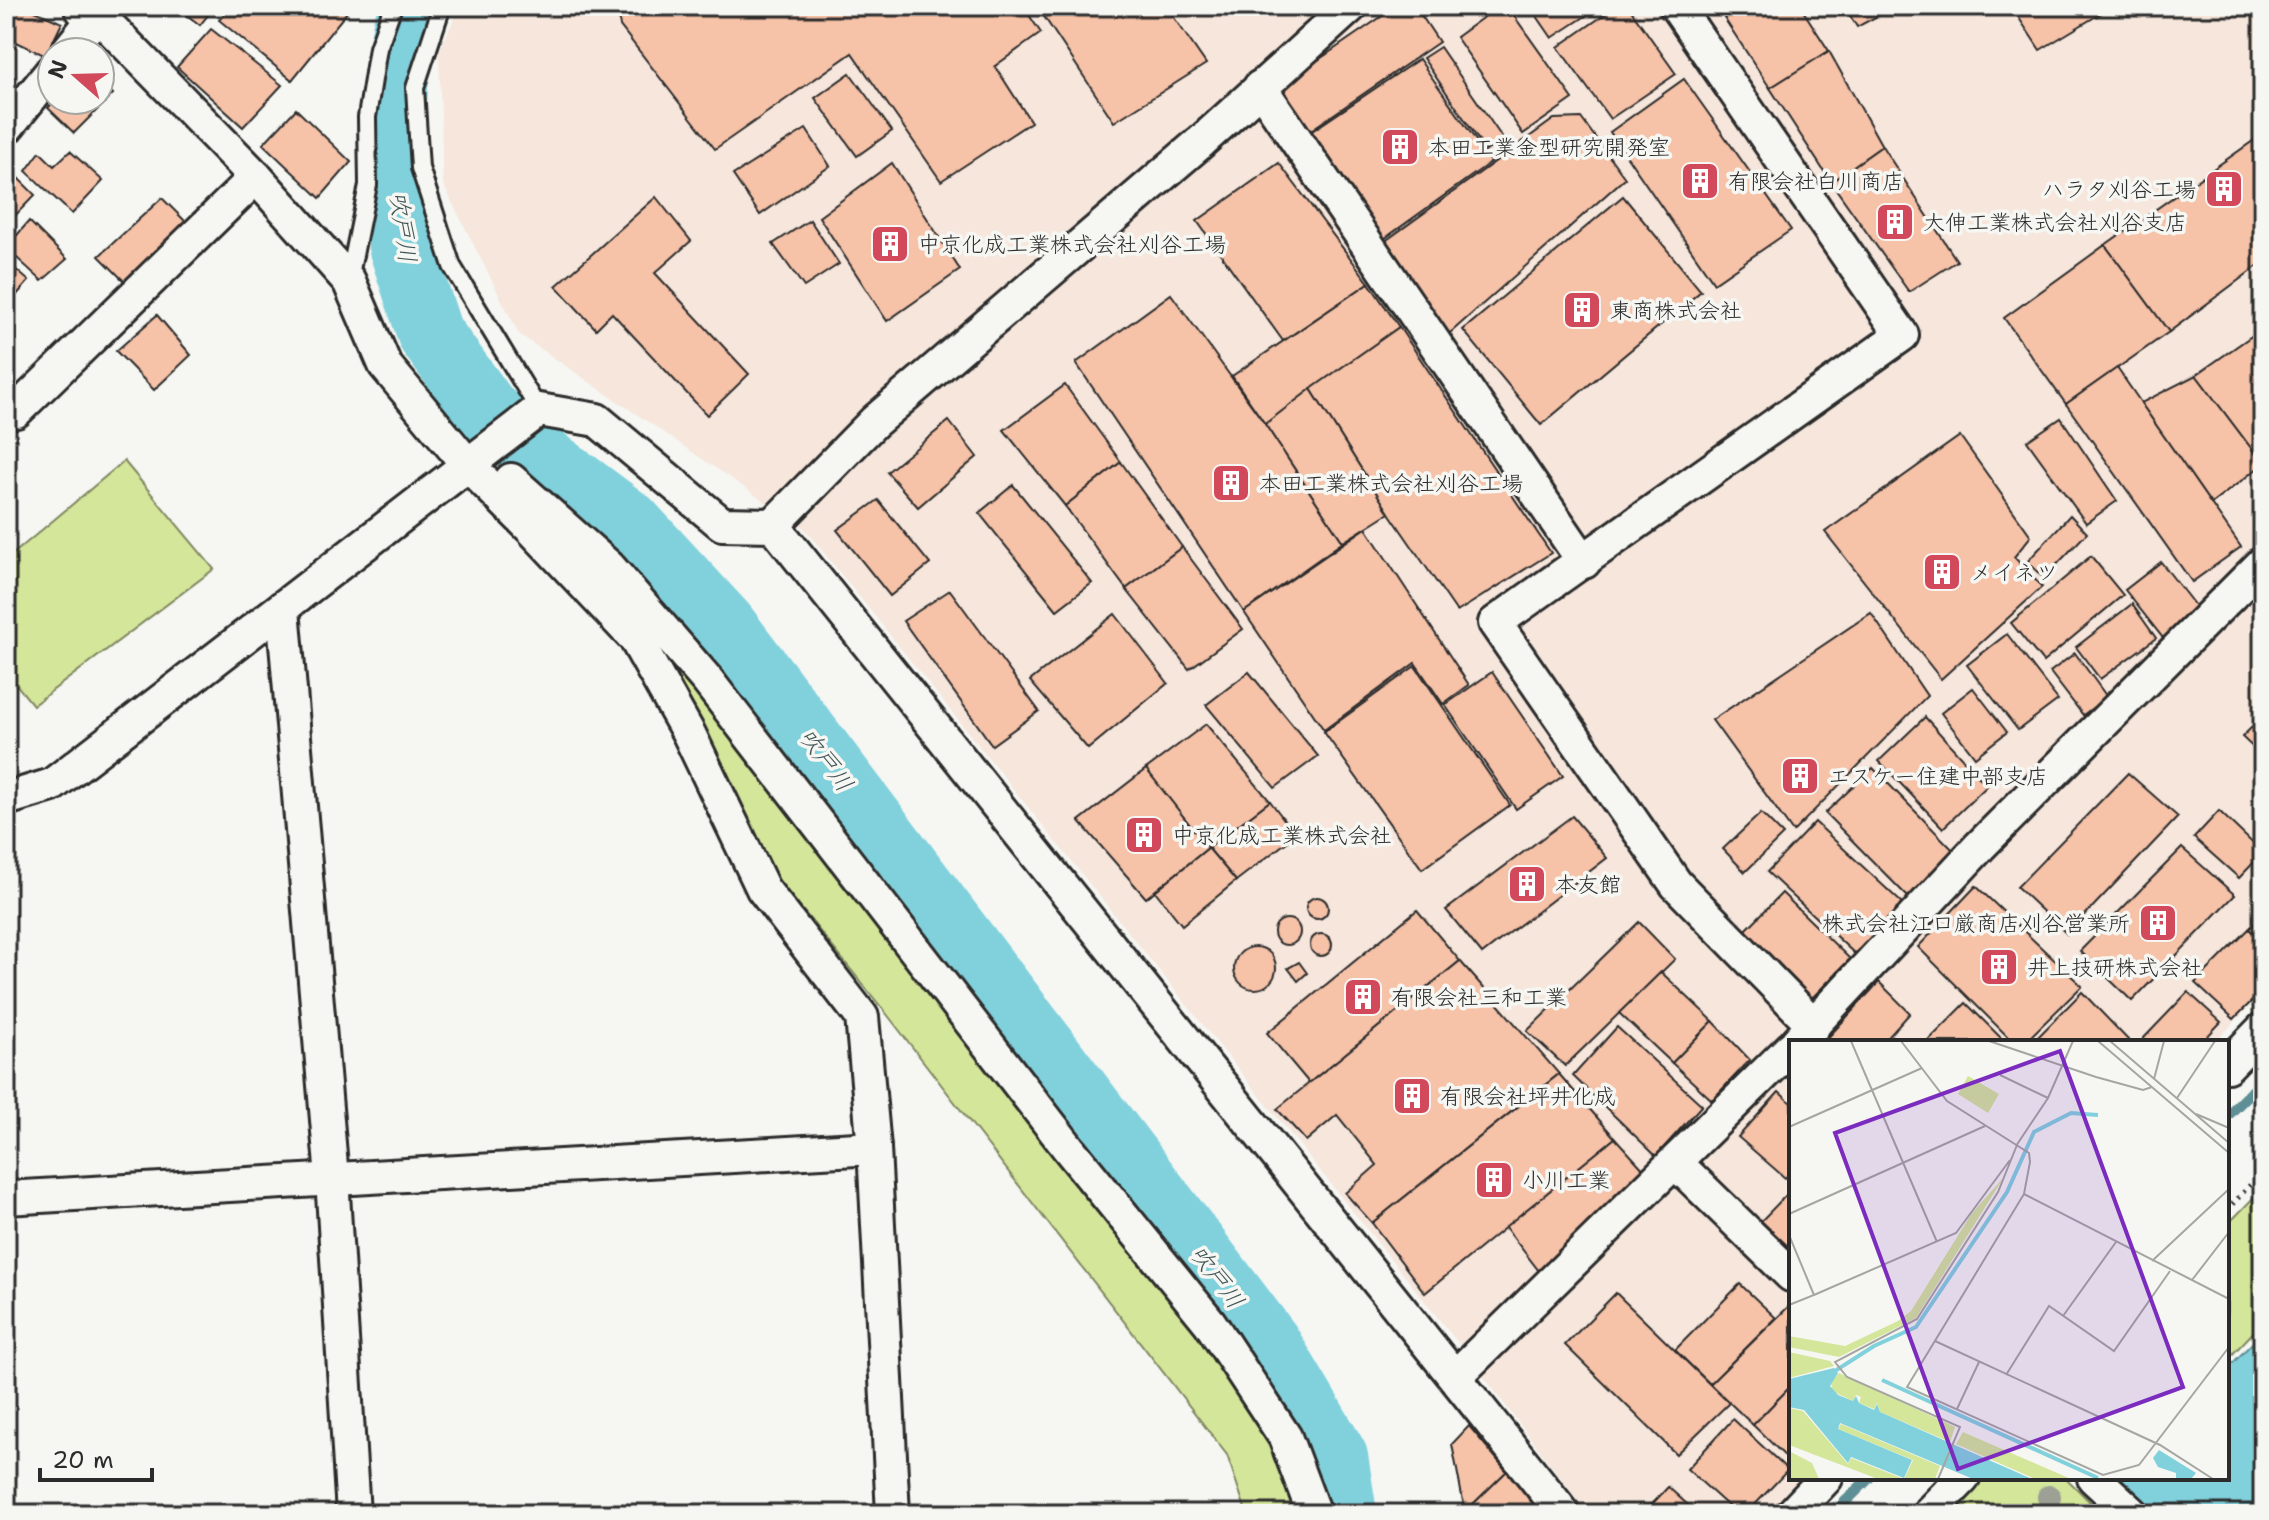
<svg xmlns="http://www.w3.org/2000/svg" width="2269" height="1520" viewBox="0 0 2269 1520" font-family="'Shantell Sans','Klee One',sans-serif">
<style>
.built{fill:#f6e6dc}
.green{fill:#d4e69a;stroke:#808862;stroke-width:2}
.water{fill:#81d1dd;stroke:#5f8f96;stroke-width:2}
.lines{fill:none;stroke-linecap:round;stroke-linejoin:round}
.stream{stroke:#5f8f96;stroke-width:11}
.river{stroke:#81d1dd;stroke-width:66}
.building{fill:#f6c2a8;stroke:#2b2b2b;stroke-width:2}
.lane-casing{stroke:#2b2b2b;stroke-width:22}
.street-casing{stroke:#2b2b2b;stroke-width:38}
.secondary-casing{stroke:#2b2b2b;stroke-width:50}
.path{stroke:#2b2b2b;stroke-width:5;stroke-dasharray:2 6;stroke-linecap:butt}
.lane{stroke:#f6f6f2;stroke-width:16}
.street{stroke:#f6f6f2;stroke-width:32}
.secondary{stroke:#f6f6f2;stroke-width:44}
.tree{fill:#9da094}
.labels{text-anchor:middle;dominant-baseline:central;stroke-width:7;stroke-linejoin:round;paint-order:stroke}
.poi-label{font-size:22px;fill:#2b2b2b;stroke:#f6f6f2;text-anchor:start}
.water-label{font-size:24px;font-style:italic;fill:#405458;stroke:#f6f6f2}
.inset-river{fill:none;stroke:#81d1dd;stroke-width:4}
.inset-road{fill:none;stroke:#a5a5a2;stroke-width:2}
.view{fill:#7b2cbf;fill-opacity:0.15;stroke:#7b2cbf;stroke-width:4}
.inset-edge{fill:none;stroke:#2b2b2b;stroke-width:4}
</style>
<rect width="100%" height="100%" fill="#f6f6f2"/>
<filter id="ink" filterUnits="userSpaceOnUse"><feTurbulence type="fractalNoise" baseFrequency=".0125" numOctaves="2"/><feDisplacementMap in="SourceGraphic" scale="16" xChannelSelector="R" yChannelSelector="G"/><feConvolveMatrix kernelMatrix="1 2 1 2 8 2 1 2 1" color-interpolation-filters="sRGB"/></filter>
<g filter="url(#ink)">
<polygon class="built" points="460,6 2263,6 2263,992 2215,1042 1791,1042 1791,1478 1804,1478 1769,1514 1588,1514 1459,1344 804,528 519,334 443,184 439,52"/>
<g class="green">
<polygon points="124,461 214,569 33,705 6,672 6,560"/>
<polygon points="631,613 722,715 1201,1328 1276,1440 1304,1514 1247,1514 1227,1455 886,1013 775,876 692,731"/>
<polygon points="2263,1188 2263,1322 2227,1360 2227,1225"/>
<polygon points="1982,1478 2066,1478 2091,1503 2080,1514 1947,1514"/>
</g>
<polygon class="water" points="2263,1332 2263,1514 2086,1514 2121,1478 2227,1478 2227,1369"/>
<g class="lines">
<g class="stream">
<polyline points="2227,1116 2263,1080"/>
<polyline points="1833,1514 1869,1478"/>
</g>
<polyline class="river" points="415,6 406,26 396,75 392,125 401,246 430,334 487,412 531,450 629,523 723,625 1268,1344 1335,1457 1344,1514"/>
</g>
<g class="building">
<polygon points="13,6 24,6 62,23 46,56 6,37 6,20"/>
<polygon points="175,6 215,6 200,25"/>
<polygon points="231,6 352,6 292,80 219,20"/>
<polygon points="616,6 1023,6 1041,33 995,66 1031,122 941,181 852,53 715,149 620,26"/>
<polygon points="1037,6 1166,6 1206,64 1114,122"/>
<polygon points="1397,6 1415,6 1439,42 1302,136 1279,87"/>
<polygon points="1499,6 1507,6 1573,99 1523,134 1456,37"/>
<polygon points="1530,6 1601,6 1552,38"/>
<polygon points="1617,6 1628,6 1676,74 1610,119 1558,47"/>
<polygon points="1742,6 1800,6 1829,51 1770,88 1724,18"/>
<polygon points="1844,6 1896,6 1857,27"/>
<polygon points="2011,6 2113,6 2040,50"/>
<polygon points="211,29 282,85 243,127 177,67"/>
<polygon points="1440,47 1503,139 1486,151 1423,58"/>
<polygon points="1829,51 1882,146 1831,182 1770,88"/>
<polygon points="1419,59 1491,162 1381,241 1309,133"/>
<polygon points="850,73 892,131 857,156 815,98"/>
<polygon points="1684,79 1791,230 1714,283 1610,132"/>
<polygon points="100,81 113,94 74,133 48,108 55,100 100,100"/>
<polygon points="296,109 351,162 320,198 263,144"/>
<polygon points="1581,118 1625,178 1449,334 1384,242 1554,119"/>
<polygon points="806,129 830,166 760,215 733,175"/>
<polygon points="2263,134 2263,262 2169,332 2105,245"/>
<polygon points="1882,146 1957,261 1909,292 1831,182"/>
<polygon points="70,151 103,181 72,214 26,171 40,152 54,166"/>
<polygon points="892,163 960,270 887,321 819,217"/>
<polygon points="1279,163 1369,283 1283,341 1197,221"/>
<polygon points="6,166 35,195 6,225"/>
<polygon points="1623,196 1701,291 1541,425 1463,330"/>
<polygon points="656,197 691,241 655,273 749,374 707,415 612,313 596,329 556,286"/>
<polygon points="162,198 187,223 126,283 99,256"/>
<polygon points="810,220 839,264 804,287 773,244"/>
<polygon points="29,221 67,259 42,281 6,248"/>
<polygon points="2105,245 2169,332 2066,404 2004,318"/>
<polygon points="6,261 29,281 6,307"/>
<polygon points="1369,283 1399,327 1265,424 1232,376"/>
<polygon points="1171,294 1265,424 1343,542 1244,612 1076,363"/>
<polygon points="157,315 191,355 154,390 116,351"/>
<polygon points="1399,327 1551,553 1457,612 1389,513 1311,389"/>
<polygon points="2263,328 2263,464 2196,375"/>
<polygon points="2117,368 2241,547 2192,582 2066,404"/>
<polygon points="2196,375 2263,464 2211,504 2141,403"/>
<polygon points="1065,385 1121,462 1065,506 1004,430"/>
<polygon points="1311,389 1389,513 1343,542 1265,424"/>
<polygon points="2061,418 2117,501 2086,523 2027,441"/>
<polygon points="949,421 977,457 918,507 887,472"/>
<polygon points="1960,436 2031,536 2014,557 2042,587 1941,679 1825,532"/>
<polygon points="1121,462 1182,547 1126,589 1065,506"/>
<polygon points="1013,485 1092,583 1057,610 979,513"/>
<polygon points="878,500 930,564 890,596 837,530"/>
<polygon points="2070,515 2087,533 2044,578 2027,562"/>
<polygon points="1366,528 1469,685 1443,704 1415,663 1324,730 1244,612"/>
<polygon points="1182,547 1243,629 1189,669 1126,589"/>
<polygon points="2091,556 2123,595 2043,662 2011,623"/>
<polygon points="2161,562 2199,611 2163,638 2125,590"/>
<polygon points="950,590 1039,711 992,745 903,621"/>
<polygon points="2132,604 2156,638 2100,679 2076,647"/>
<polygon points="1871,613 1927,696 1793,832 1712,720"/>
<polygon points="1115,614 1168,683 1088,749 1030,681"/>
<polygon points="2007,634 2058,700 2018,730 1967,665"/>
<polygon points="2075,653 2107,697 2083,715 2050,672"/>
<polygon points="1415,666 1510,805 1422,869 1324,732"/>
<polygon points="1249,672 1318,756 1275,788 1206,705"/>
<polygon points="1492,672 1563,776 1516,809 1445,705"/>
<polygon points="1973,688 2007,732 1975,757 1941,713"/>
<polygon points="2263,716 2263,757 2242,737"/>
<polygon points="1925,717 1987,786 1943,828 1879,761"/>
<polygon points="1206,724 1270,801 1208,848 1146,769"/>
<polygon points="1873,768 1956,853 1909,898 1825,813"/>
<polygon points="1146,769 1208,848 1146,898 1079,821"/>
<polygon points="2128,773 2178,817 2067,934 2017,887"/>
<polygon points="1270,801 1296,835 1236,881 1208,848"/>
<polygon points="2219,811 2263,853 2239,878 2194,838"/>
<polygon points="1761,813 1783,835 1745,872 1723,849"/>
<polygon points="1572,816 1607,858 1482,954 1446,910"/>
<polygon points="1815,822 1903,904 1855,954 1767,872"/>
<polygon points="1208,848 1236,881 1182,925 1155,891"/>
<polygon points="2182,848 2235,895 2132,1001 2080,951"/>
<polygon points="1976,886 2082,986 2025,1042 2013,1042 1918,947"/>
<polygon points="1782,893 1850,959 1811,999 1743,933"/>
<circle cx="1317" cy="908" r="11"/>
<polygon points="1417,910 1460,961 1309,1083 1267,1033"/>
<polygon points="2263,914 2263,942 2249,929"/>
<circle cx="1287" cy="932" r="13"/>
<polygon points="1639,922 1675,959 1565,1066 1527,1031"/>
<polygon points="2249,929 2263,942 2263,990 2234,1019 2195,983"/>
<circle cx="1321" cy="945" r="11"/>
<circle cx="1255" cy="968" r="21"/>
<polygon points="1460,961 1559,1074 1372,1223 1345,1193 1377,1165 1337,1115 1306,1141 1277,1109"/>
<polygon points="1299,962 1307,973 1298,981 1288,968"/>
<polygon points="1661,972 1713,1021 1672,1063 1619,1013"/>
<polygon points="1879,982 1910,1013 1884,1042 1824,1042"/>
<polygon points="2082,992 2130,1042 2033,1042"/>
<polygon points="2188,992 2221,1022 2202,1042 2147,1042 2143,1039"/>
<polygon points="1966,1003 2005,1042 1927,1042"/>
<polygon points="1713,1021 1750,1060 1712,1100 1672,1063"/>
<polygon points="1617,1027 1702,1105 1656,1156 1573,1076"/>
<polygon points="1559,1074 1615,1138 1425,1293 1372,1223"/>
<polygon points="1779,1092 1791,1103 1791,1172 1785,1178 1738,1137"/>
<polygon points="1615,1138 1645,1171 1539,1271 1505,1227"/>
<polygon points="1791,1190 1791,1249 1761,1221"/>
<polygon points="1740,1284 1776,1318 1710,1384 1675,1350"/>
<polygon points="1616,1293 1729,1403 1676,1454 1565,1345"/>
<polygon points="1791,1304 1791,1386 1753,1425 1710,1384"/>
<polygon points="1791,1386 1791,1459 1790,1461 1753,1425"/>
<polygon points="1733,1419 1788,1470 1746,1514 1737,1514 1687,1469"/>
<polygon points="1469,1426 1507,1471 1465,1512 1452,1444"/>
<polygon points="1507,1471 1542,1514 1465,1514 1465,1512"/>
<polygon points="1668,1487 1698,1514 1643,1514"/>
</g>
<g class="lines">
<defs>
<g id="lane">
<polyline points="442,6 415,88 420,168 452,266 539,410"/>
<polyline points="349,280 368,185 367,117 378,48 393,6"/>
</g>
<g id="street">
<polyline points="1676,6 1902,335 1495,623 1676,884 1814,1025"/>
<polyline points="97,14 256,177 349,281 385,365 467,464 530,527 635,638 689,734 763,889 862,1017 874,1148 893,1514"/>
<polyline points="67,52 104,6"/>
<polyline points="1260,87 1584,562"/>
<polyline points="6,128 52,71"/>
<polyline points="16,411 256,177"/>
<polyline points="511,480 609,567 707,680 1069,1149 1210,1323 1285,1437 1314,1514"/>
<polyline points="773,525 874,422 1202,141 1351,6"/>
<polyline points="283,609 332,1178 353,1514"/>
<polyline points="6,799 52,785 539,410 597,420 722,524 773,525 1564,1514"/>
<polyline points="1797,1042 1980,846 2263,563"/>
<polyline points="2227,1066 2263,1029"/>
<polyline points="1676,1163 1791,1275"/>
<polyline points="6,1198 874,1148"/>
<polyline points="1456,1376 1791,1048"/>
<polyline points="2094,1478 2133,1514"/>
<polyline points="1792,1514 1826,1478"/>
<polyline points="1928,1514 1963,1478"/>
</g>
<polyline id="secondary" points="87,6 97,14"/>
</defs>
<use href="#lane" class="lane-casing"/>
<use href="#street" class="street-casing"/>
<use href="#secondary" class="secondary-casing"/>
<polyline class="path" points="2227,1210 2263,1171"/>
<use href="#lane" class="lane"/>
<use href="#street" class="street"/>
<use href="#secondary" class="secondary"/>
</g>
<circle class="tree" cx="2049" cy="1497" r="12"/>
</g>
<defs>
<symbol id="building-square" viewBox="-11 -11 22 22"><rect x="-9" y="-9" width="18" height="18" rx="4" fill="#d1495b" stroke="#f6f6f2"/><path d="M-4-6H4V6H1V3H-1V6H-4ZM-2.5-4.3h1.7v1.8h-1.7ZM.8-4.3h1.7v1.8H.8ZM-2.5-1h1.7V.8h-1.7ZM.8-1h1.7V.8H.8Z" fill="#fff"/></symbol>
</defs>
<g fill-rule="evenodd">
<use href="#building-square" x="1378" y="125" width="44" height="44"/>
<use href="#building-square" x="1678" y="159" width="44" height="44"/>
<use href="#building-square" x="2202" y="167" width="44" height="44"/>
<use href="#building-square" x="1873" y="200" width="44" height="44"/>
<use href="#building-square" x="868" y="222" width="44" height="44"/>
<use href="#building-square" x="1560" y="288" width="44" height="44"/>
<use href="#building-square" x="1209" y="461" width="44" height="44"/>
<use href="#building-square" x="1920" y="550" width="44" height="44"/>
<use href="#building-square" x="1778" y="754" width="44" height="44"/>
<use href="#building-square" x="1122" y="813" width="44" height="44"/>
<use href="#building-square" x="1505" y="862" width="44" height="44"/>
<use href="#building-square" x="2136" y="901" width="44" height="44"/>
<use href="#building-square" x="1977" y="945" width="44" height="44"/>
<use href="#building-square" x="1341" y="975" width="44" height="44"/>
<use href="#building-square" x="1390" y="1074" width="44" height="44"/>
<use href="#building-square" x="1472" y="1158" width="44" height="44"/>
</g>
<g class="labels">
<g class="poi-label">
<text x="1428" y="147">本田工業金型研究開発室</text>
<text x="1728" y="181">有限会社白川商店</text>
<text x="2196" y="189" text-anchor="end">ハラタ刈谷工場</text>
<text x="1923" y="222">大伸工業株式会社刈谷支店</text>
<text x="918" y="244">中京化成工業株式会社刈谷工場</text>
<text x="1610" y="310">東商株式会社</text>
<text x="1259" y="483">本田工業株式会社刈谷工場</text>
<text x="1970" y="572">メイネツ</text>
<text x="1828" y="776">エスケー住建中部支店</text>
<text x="1172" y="835">中京化成工業株式会社</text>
<text x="1555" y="884">本友館</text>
<text x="2130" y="923" text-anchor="end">株式会社江口厳商店刈谷営業所</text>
<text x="2027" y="967">井上技研株式会社</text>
<text x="1391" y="997">有限会社三和工業</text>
<text x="1440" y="1096">有限会社坪井化成</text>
<text x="1522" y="1180">小川工業</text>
</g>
<g class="water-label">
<text transform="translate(403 227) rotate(82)">吹戸川</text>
<text transform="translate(826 760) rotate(53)">吹戸川</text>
<text transform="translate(1217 1277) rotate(53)">吹戸川</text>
</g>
</g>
<g transform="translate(1789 1040)">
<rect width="440" height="440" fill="#f6f6f2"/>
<path d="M179 36 210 54 199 73 169 54ZM215 137 127 278 50 317 0 307V296L56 306 109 281 122 271 183 173ZM0 312 41 321 45 326 0 338ZM50 333 166 387 161 402 91 372 88 363 85 369 70 363 72 357 67 355 64 361 43 351 42 342ZM0 368 14 371 59 424 62 418 115 439 124 420 49 389 52 384 151 426 146 439H89L0 405ZM174 392 282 439H246L167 404ZM0 411 23 423 30 439H0Z" fill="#d4e69a"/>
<path d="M45 328 49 333 41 346 49 355 64 361 67 356 70 363 85 370 88 364 91 372 243 439H184L51 383 49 389 123 420 115 438 62 417 59 423 15 370 0 367V339ZM370 410 407 433 402 439H387V433L369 427 364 418Z" fill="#81d1dd"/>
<path class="inset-river" d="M35 338 85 306 127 287 218 152 245 92 282 73 309 75M93 340 309 438"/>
<path class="inset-road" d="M62 1 148 202M112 1 158 61 240 113 241 122 235 154 118 347 314 435 350 425 440 307M200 1 307 37 354 50 363 47M309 1 440 113M321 1 440 103M211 35 259 58M365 39 375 1M388 58 426 1M407 74 440 88M0 87 133 28M227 106 259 58 284 1M235 154 440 259M0 174 196 86M0 195 25 255 0 265M363 221 440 149M403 240 440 192M25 255 167 193 221 120M274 276 327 202M146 301 371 405 424 439M217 335 260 266 325 311 381 231M168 369 190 322M149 439 171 387 58 337 46 322 128 279 209 152 228 105"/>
<path class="view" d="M271 11 394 347 169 429 46 93Z"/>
<rect width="440" height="440" class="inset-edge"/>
</g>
<rect width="2269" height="1520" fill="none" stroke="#f6f6f2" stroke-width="32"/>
<rect x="16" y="16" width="2237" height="1488" fill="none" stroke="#2b2b2b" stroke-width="3" filter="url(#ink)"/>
<g transform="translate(76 76) rotate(290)"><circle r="38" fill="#f6f6f2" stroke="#a5a5a2" stroke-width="2"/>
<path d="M0-6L14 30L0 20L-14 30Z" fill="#d1495b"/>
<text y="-12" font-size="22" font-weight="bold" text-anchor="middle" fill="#2b2b2b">N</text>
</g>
<path d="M40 1468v12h112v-12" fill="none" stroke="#2b2b2b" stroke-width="4"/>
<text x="52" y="1468" font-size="24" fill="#2b2b2b" stroke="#f6f6f2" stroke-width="6" paint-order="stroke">20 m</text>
</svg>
